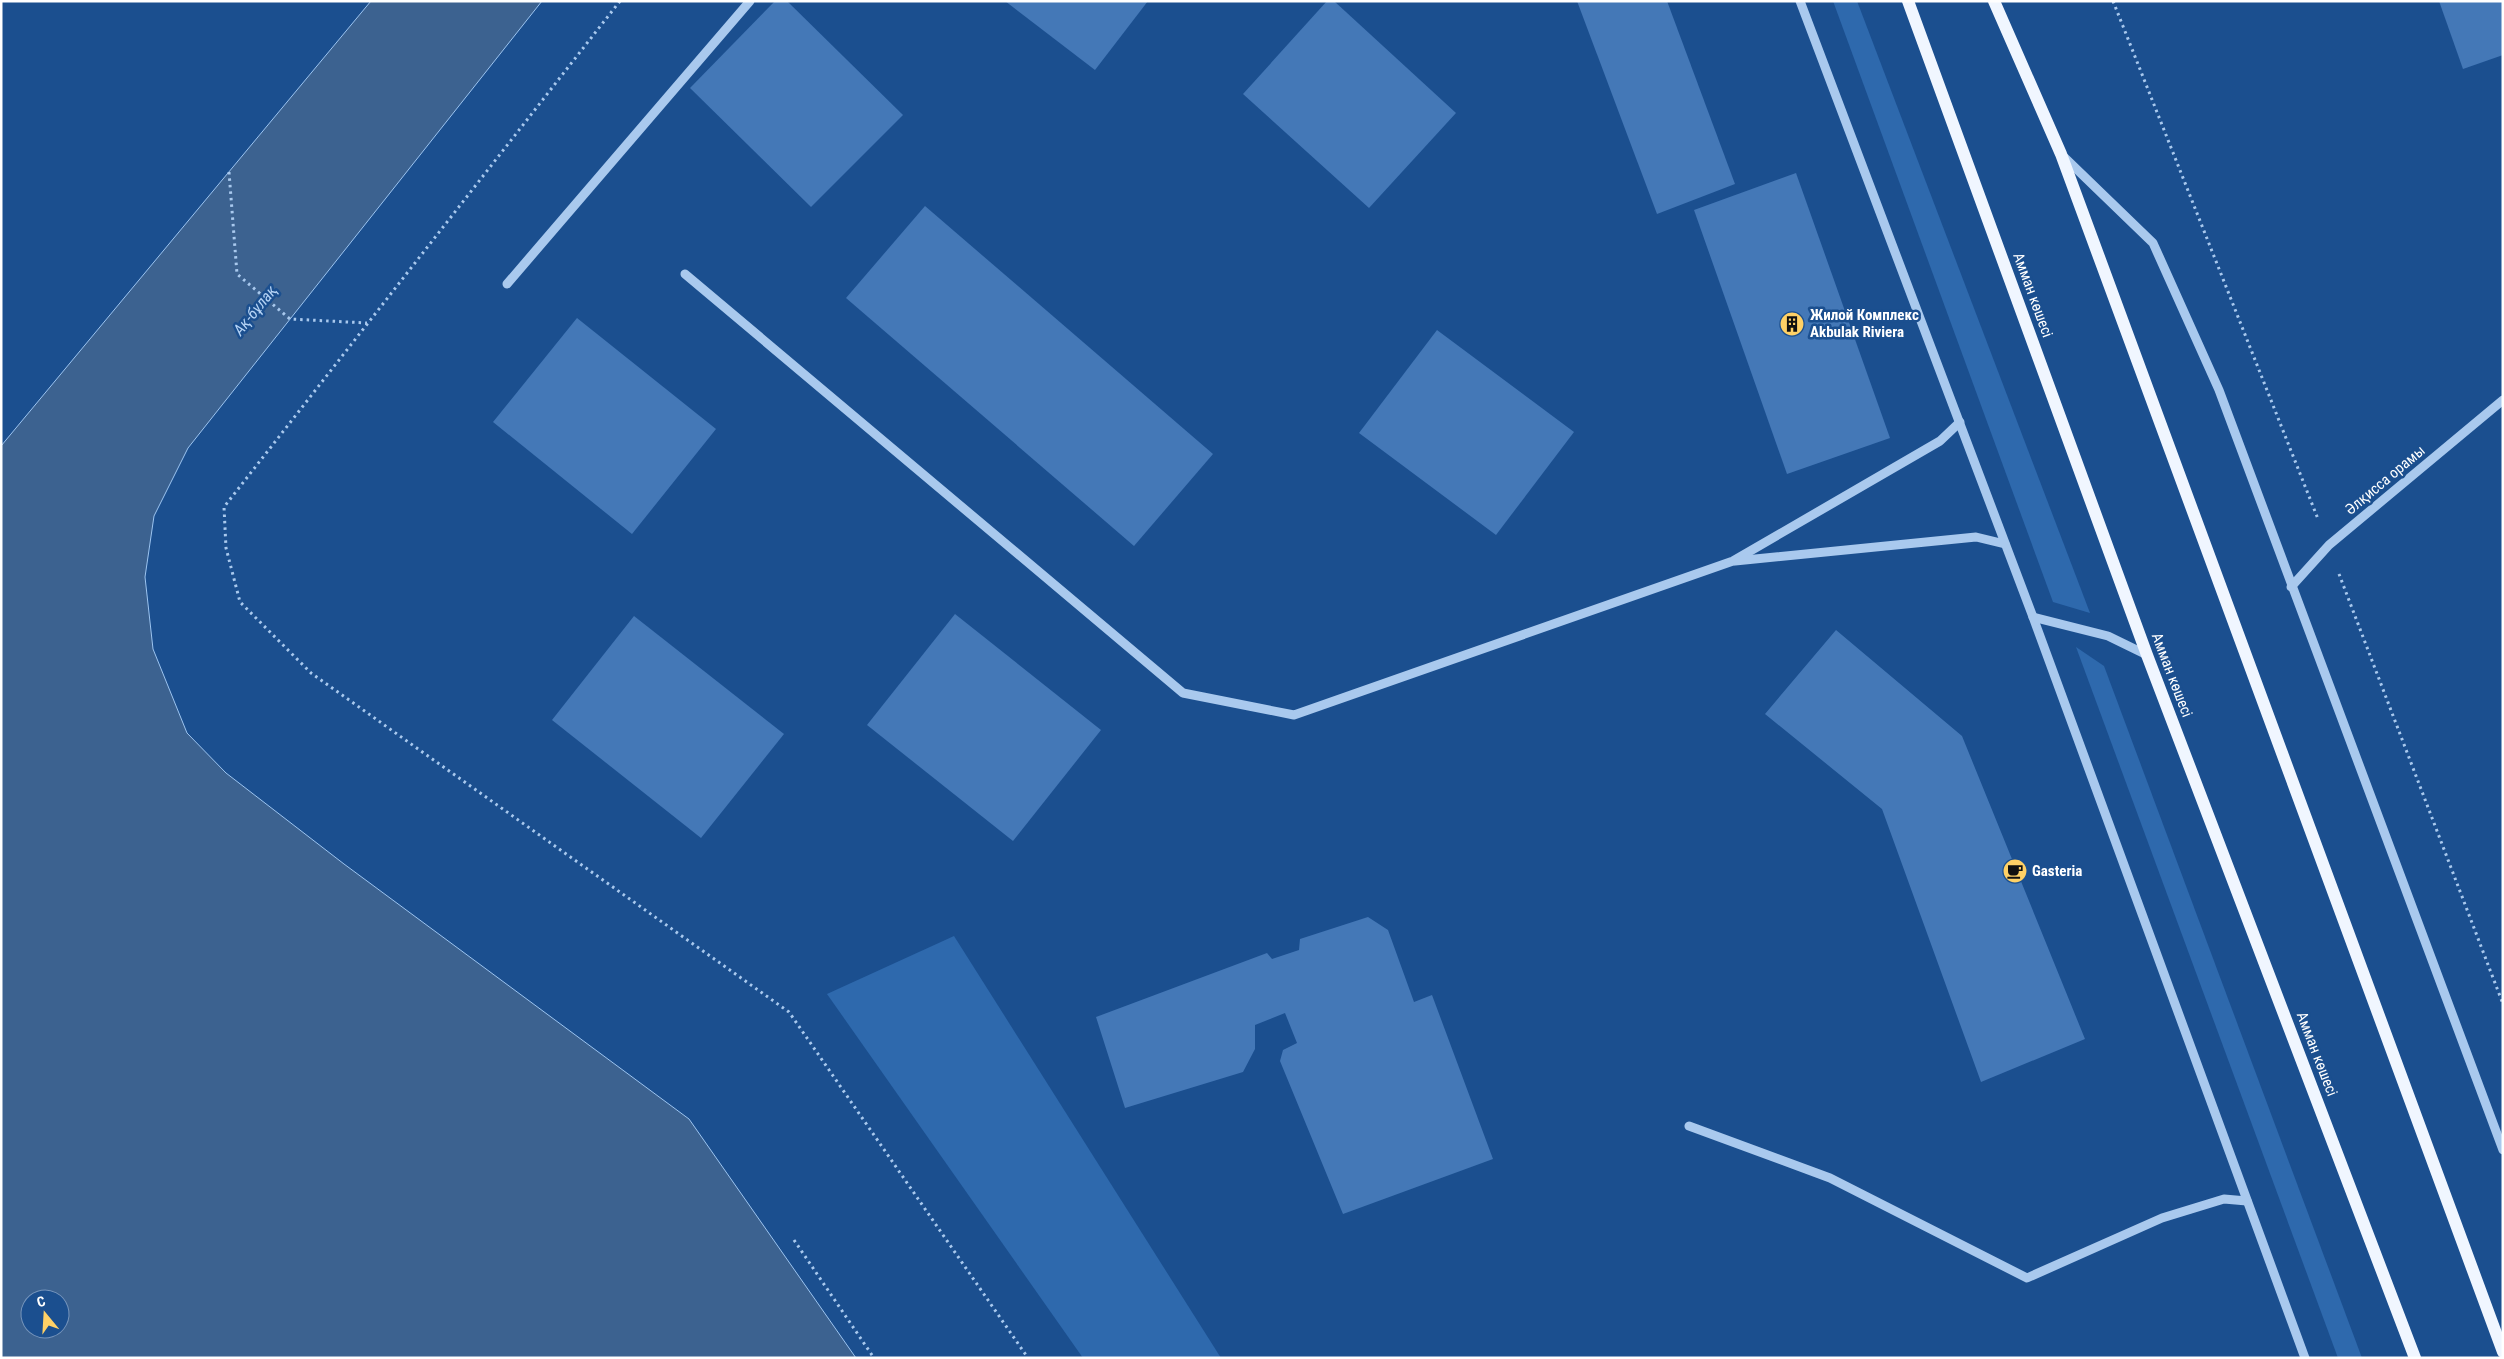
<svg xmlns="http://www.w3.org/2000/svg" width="2504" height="1359" viewBox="0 0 2504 1359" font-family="'Roboto Condensed',sans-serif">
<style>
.green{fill:#2e69ad}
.water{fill:#3c6290;stroke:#9cc4f0;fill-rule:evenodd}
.building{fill:#4478b7}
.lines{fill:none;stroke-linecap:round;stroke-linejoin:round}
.path{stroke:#a9c9ee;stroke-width:3;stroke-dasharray:2.5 4;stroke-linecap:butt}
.minor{stroke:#a9c9ee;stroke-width:9}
.major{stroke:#f0f6ff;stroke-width:12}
.labels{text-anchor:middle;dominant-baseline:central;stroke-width:5;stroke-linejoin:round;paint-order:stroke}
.street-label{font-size:15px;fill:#fff;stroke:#1b4f8f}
.poi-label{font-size:15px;font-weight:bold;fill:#fff;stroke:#1b4f8f;text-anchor:start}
.water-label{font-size:16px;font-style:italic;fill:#b5d3f5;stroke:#1b4f8f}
</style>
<rect width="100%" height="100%" fill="#1b4f8f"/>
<g class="green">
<polygon points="1833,1 1857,1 2090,613 2053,602"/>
<polygon points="2076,647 2104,666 2362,1358 2338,1358"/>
<polygon points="954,936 1221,1358 1083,1358 827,994"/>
</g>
<path class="water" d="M371 1H542L188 448 154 516 145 577 153 649 187 733 226 773 344 864 689 1119 856 1358H1V446ZM30 1299H60V1329H30Z"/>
<g class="building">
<polygon points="775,1 787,1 903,115 811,207 690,88"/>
<polygon points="1005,1 1148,1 1095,70"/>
<polygon points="1327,1 1334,1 1456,113 1369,208 1243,94"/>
<polygon points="1577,1 1667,1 1735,184 1657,214"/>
<polygon points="2439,1 2503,1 2503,55 2463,69"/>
<polygon points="1796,173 1890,438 1787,474 1694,210"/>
<polygon points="925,206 1213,454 1134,546 846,298"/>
<polygon points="577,318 716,429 632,534 493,422"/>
<polygon points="1437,330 1574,432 1496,535 1359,433"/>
<polygon points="955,614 1101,730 1013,841 867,725"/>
<polygon points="634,616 784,734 701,838 552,720"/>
<polygon points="1836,630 1962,736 2085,1039 1981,1082 1882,809 1765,714"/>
<polygon points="1368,917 1388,930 1414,1002 1432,995 1493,1159 1343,1214 1280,1061 1283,1050 1297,1043 1285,1013 1255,1025 1255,1049 1243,1072 1125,1108 1096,1017 1267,953 1272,959 1299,950 1300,939"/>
</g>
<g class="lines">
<g class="path">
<polyline points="620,1 224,507 226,548 240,602 311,673 789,1012 1028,1358"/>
<polyline points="2113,1 2318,519"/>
<polyline points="229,172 237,274 290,319 367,323"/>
<polyline points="2339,574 2503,1004"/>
<polyline points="794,1240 874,1358"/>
</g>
<g class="minor">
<polyline points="1800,1 2033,617 2305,1358"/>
<polyline points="2063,156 2153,243 2219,390 2503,1150"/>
<polyline points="685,274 1183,693 1294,715 1733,561 1940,441 1960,422"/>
<polyline points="507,284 750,1"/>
<polyline points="1735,561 1976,537 2005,544"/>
<polyline points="2291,587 2329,545 2503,400"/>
<polyline points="2033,617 2108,636 2147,655"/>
<polyline points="1689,1126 1830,1178 2027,1278 2162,1218 2224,1199 2247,1201"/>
</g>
<g class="major">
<polyline points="1908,1 2147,655 2415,1358"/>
<polyline points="1994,1 2061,154 2503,1352"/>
</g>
</g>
<defs>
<symbol id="building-disc" viewBox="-11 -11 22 22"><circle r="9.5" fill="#ffd166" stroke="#1b4f8f"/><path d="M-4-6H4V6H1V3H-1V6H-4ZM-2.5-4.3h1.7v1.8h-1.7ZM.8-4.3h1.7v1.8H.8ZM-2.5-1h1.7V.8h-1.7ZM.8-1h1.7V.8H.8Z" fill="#111"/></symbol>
<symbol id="cafe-disc" viewBox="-11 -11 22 22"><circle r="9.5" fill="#ffd166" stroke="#1b4f8f"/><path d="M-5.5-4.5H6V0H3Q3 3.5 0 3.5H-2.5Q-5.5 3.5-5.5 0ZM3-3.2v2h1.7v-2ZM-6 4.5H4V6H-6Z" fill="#111"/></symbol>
</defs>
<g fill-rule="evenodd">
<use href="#building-disc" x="1778" y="310" width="28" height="28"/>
<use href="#cafe-disc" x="2001" y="857" width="28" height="28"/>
</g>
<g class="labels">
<g class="street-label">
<text transform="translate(2033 295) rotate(70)">Амман көшесі</text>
<text transform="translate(2385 480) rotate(-40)">Әлқисса орамы</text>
<text transform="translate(2172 675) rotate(69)">Амман көшесі</text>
<text transform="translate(2317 1054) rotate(69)">Амман көшесі</text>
</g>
<g class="poi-label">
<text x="1810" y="315">Жилой Комплекс<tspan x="1810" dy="17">Akbulak Riviera</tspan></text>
<text x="2032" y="871">Gasteria</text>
</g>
<g class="water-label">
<text transform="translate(255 310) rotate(-51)">Ақ-бұлақ</text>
</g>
</g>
<rect width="2504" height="1359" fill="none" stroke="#ffffff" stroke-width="5"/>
<g transform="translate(45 1314) rotate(342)"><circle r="24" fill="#1b4f8f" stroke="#7695bc"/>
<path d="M0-4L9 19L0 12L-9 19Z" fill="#ffd166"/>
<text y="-8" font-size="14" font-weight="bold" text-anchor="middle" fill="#ffffff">С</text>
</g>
</svg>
